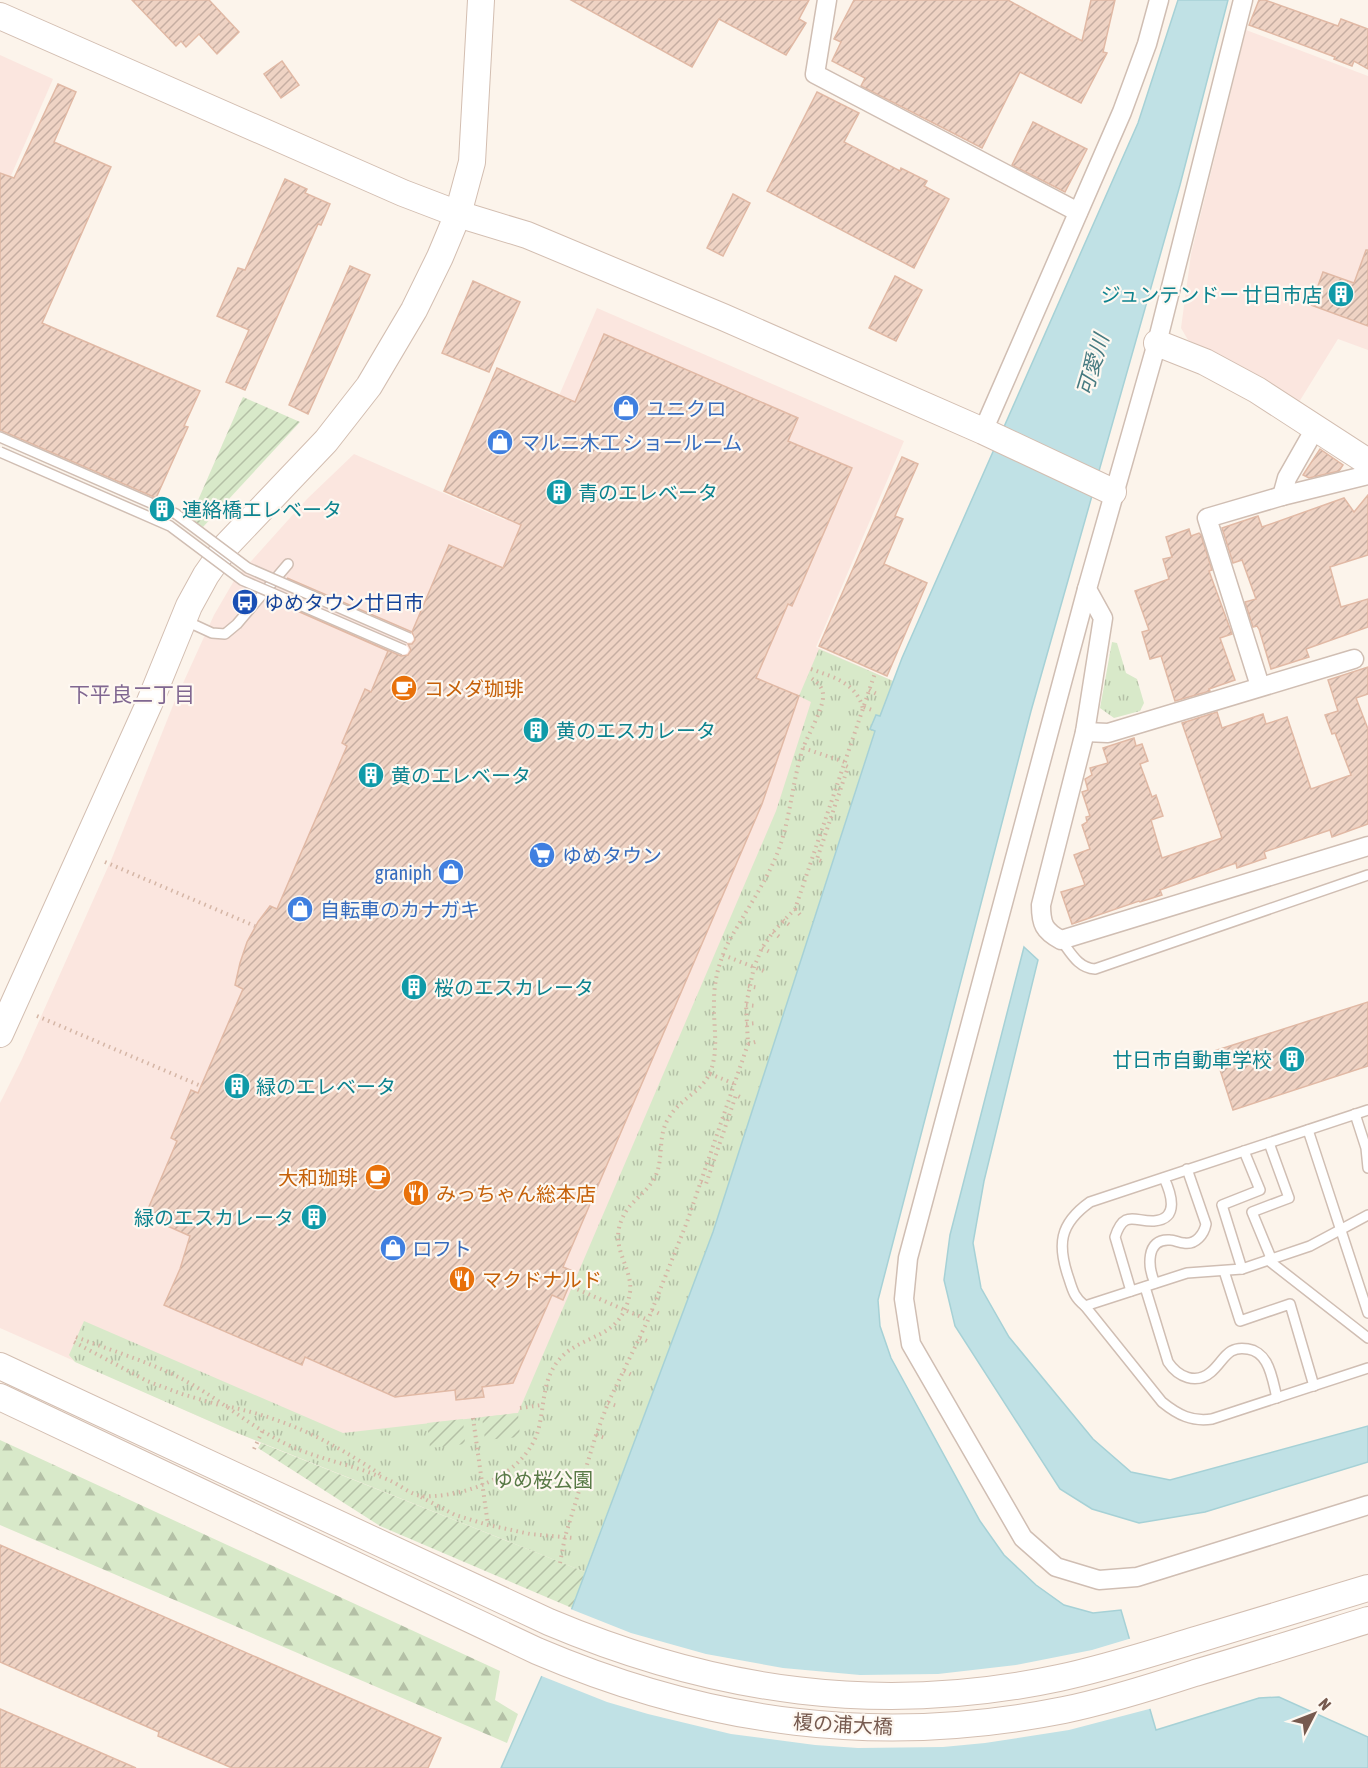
<svg xmlns="http://www.w3.org/2000/svg" width="1368" height="1768" viewBox="0 0 1368 1768" font-family="'Asap Condensed','Noto Sans JP',sans-serif">
<style>
.commercial{fill:#fbe6df}
.forest{fill:url(#forest-firs)}
.park{fill:url(#park-tufts)}
.garden{fill:url(#garden-furrows)}
.water{fill:#c0e1e5;stroke:#a6d1d6;stroke-width:1.5}
.pier{fill:#fcf4eb}
.building{fill:url(#building-hatch);stroke:#e1b9a5;stroke-width:1.5}
.lines{fill:none;stroke-linecap:round;stroke-linejoin:round}
.lane-casing{stroke:#d0beb3;stroke-width:12}
.street-casing{stroke:#d0beb3;stroke-width:21}
.secondary-casing{stroke:#d3beb1;stroke-width:28}
.path{stroke:#d5b6a6;stroke-width:4;stroke-dasharray:1.5 4.5;stroke-linecap:butt}
.lane{stroke:#fff;stroke-width:9}
.street{stroke:#fff;stroke-width:18}
.secondary{stroke:#fff;stroke-width:26}
.lane-bridge-casing{stroke:#d0beb3;stroke-width:12;stroke-linecap:butt}
.lane-bridge{stroke:#fff;stroke-width:9}
.labels{text-anchor:middle;dominant-baseline:central;stroke-width:4.5;stroke-linejoin:round;paint-order:stroke}
.culture-label{font-size:20px;fill:#0d838f;stroke:#fef8f1;text-anchor:start}
.shop-label{font-size:20px;fill:#366cbe;stroke:#fef8f1;text-anchor:start}
.transit-label{font-size:20px;fill:#164399;stroke:#fef8f1;text-anchor:start}
.food-label{font-size:20px;fill:#c56008;stroke:#fef8f1;text-anchor:start}
.park-label{font-size:20px;fill:#597a47;stroke:#fef8f1}
.street-label{font-size:20px;fill:#765a4f;stroke:#fef8f1}
.water-label{font-size:21px;font-style:italic;fill:#467a80;stroke:#fef8f1}
.neighbourhood-label{font-size:21px;fill:#806791;stroke:#fef8f1}
</style>
<defs>
<pattern id="forest-firs" width="22" height="20" patternUnits="userSpaceOnUse" patternTransform="scale(1.5)"><rect width="22" height="20" fill="#d8e9c9"/><path d="M5 1l3.5 6h-7zM16 11l3.5 6h-7z" fill="#b4c0a6"/></pattern>
<pattern id="park-tufts" width="24" height="20" patternUnits="userSpaceOnUse" patternTransform="scale(1.5)"><rect width="24" height="20" fill="#d8e9c9"/><path d="M3 7l-1-3M5 7V3M7 7l1-3M15 17l-1-3M17 17v-4M19 17l1-3" fill="none" stroke="#b4c0a6"/></pattern>
<pattern id="garden-furrows" width="10" height="10" patternUnits="userSpaceOnUse" patternTransform="scale(1.5)"><rect width="10" height="10" fill="#d8e9c9"/><path d="M-1 1l2-2M0 10L10 0M9 11l2-2" fill="none" stroke="#b4c0a6"/></pattern>
<pattern id="building-hatch" width="6" height="6" patternUnits="userSpaceOnUse" patternTransform="scale(1.5)"><rect width="6" height="6" fill="#efd3c4"/><path d="M-1 1l2-2M0 6l6-6M5 7l2-2" fill="none" stroke="#c6aea2"/></pattern>
</defs>
<rect width="100%" height="100%" fill="#fcf4eb"/>
<g class="commercial">
<polygon points="1246,30 1368,76 1368,350 1338,339 1299,402 1241,368 1188,340 1181,328 1191,254"/>
<polygon points="0,55 53,79 0,201"/>
<polygon points="597,308 904,441 816,647 893,681 585,1572 232,1431 0,1328 0,1103 22,1059 112,858 174,703 214,615 235,579 307,499 354,454 505,520"/>
</g>
<polygon class="forest" points="0,1440 500,1671 495,1700 518,1714 507,1743 0,1525"/>
<g class="park">
<polygon points="1112,642 1117,643 1126,673 1137,679 1144,703 1140,711 1114,718 1100,708"/>
<polygon points="819,649 893,681 880,717 871,729 875,730 713,1232 585,1572 232,1431 75,1362 69,1355 84,1321 343,1433 518,1413 776,811 811,702 799,696"/>
</g>
<g class="garden">
<polygon points="243,397 300,422 203,527 189,521"/>
<polygon points="518,1413 520,1437 485,1440 482,1417"/>
<polygon points="463,1419 465,1444 430,1448 427,1423"/>
<polygon points="261,1443 585,1572 572,1608 380,1526 258,1448"/>
</g>
<g class="water">
<polygon points="1178,0 1228,0 1180,185 1031,711 878,1300 880,1326 891,1358 980,1521 1004,1555 1036,1585 1064,1605 1093,1613 1121,1610 1156,1730 1259,1698 1279,1697 1368,1737 1368,1768 501,1768 572,1608 713,1232 875,731 870,729 876,715 880,716 902,658 1138,123"/>
<polygon points="1024,947 1038,960 984,1181 973,1243 981,1288 1009,1337 1093,1439 1131,1472 1170,1480 1368,1426 1368,1462 1205,1512 1139,1523 1092,1509 1060,1489 955,1326 944,1280 950,1235"/>
</g>
<polygon class="pier" points="568,1608 631,1633 706,1654 783,1668 860,1675 938,1674 1016,1665 1092,1650 1132,1638 1153,1708 1069,1730 985,1743 943,1747 858,1748 815,1745 731,1734 648,1714 607,1702 539,1675"/>
<g class="building">
<polygon points="132,0 209,0 239,32 217,54 199,34 186,47 181,41 176,46"/>
<polygon points="571,0 809,0 799,19 806,23 786,55 719,19 692,67"/>
<polygon points="854,0 1008,0 1082,41 1091,0 1115,0 1103,52 1107,53 1081,103 1020,72 982,148 861,86 865,78 832,61 841,42 834,39"/>
<polygon points="1259,0 1265,0 1338,26 1341,19 1368,29 1368,69 1354,61 1352,66 1334,59 1335,57 1249,25"/>
<polygon points="282,61 299,85 281,98 264,74"/>
<polygon points="58,84 76,92 54,142 111,167 42,323 200,391 184,426 188,427 156,498 0,430 0,173 14,178"/>
<polygon points="817,92 859,113 844,142 900,171 901,168 927,181 924,186 949,199 914,268 767,191"/>
<polygon points="1033,122 1087,149 1065,192 1012,165"/>
<polygon points="285,179 307,189 305,193 330,204 321,225 318,224 245,390 226,382 249,330 217,316 238,268 245,270"/>
<polygon points="733,194 750,203 723,256 707,248"/>
<polygon points="1366,250 1368,250 1368,326 1311,305 1323,272 1354,283"/>
<polygon points="350,266 370,275 308,414 289,405"/>
<polygon points="895,276 922,290 896,341 869,328"/>
<polygon points="473,281 520,302 489,372 442,353"/>
<polygon points="604,334 798,418 788,441 852,468 792,606 788,604 756,678 799,696 762,804 563,1267 575,1272 563,1300 552,1295 513,1383 482,1387 484,1397 456,1400 455,1390 395,1397 305,1357 302,1365 164,1305 180,1269 190,1236 145,1216 177,1141 171,1138 191,1090 198,1093 243,989 235,985 240,963 247,942 258,922 270,906 277,909 347,746 342,743 365,689 371,692 388,651 268,598 401,656 408,655 411,650 408,644 412,644 415,640 412,632 287,578 412,632 449,545 503,568 521,525 444,491 497,368 575,402"/>
<polygon points="1320,449 1343,465 1339,471 1309,478 1303,475"/>
<polygon points="902,457 918,464 895,516 903,519 884,564 927,583 887,676 819,646"/>
<polygon points="1368,495 1368,555 1330,567 1341,607 1368,599 1368,627 1306,649 1309,657 1271,669 1259,629 1257,626 1253,627 1245,602 1256,599 1242,560 1233,563 1222,528 1258,516 1262,527 1344,498 1354,512"/>
<polygon points="1189,529 1191,536 1199,533 1201,535 1212,570 1209,571 1232,634 1220,638 1235,680 1209,689 1210,691 1175,701 1161,656 1150,659 1142,632 1149,630 1135,591 1169,579 1163,559 1172,557 1166,537"/>
<polygon points="1368,667 1368,694 1356,698 1368,729 1368,824 1332,837 1330,830 1264,852 1266,858 1237,868 1236,863 1160,890 1162,895 1140,902 1139,901 1072,924 1061,892 1085,885 1074,855 1090,849 1082,825 1087,822 1086,817 1090,816 1082,792 1088,790 1085,779 1092,775 1090,768 1108,763 1103,748 1134,738 1136,746 1142,744 1148,761 1140,764 1152,797 1156,795 1163,816 1151,820 1162,858 1222,838 1182,723 1217,712 1222,728 1263,714 1266,724 1287,717 1311,789 1351,775 1335,733 1332,734 1325,715 1338,711 1328,680"/>
<polygon points="1368,1002 1368,1066 1233,1110 1214,1051"/>
<polygon points="0,1545 441,1738 428,1768 232,1768 158,1736 159,1732 0,1662"/>
<polygon points="0,1709 136,1768 0,1768"/>
</g>
<g class="lines">
<defs>
<g id="lane">
<polyline points="0,437 176,514"/>
<polyline points="186,621 212,633 225,634 237,624 288,564"/>
<path d="M1061 940C1071 953 1078 968 1095 969L1368 875"/>
<path d="M1368 1110 1090 1202C1059 1224 1057 1245 1069 1279 1073 1292 1075 1298 1085 1306L1162 1402C1178 1415 1192 1422 1212 1419L1368 1368"/>
<polyline points="1355,1114 1366,1148 1368,1168"/>
<polyline points="1308,1130 1368,1313"/>
<polyline points="1269,1143 1289,1198 1252,1212 1271,1258"/>
<polyline points="1268,1260 1368,1338"/>
<polyline points="1242,1269 1222,1205 1260,1190 1244,1151"/>
<polyline points="1224,1271 1240,1321 1290,1304 1314,1386"/>
<path d="M1155 1283C1148 1268 1145 1238 1170 1240 1175 1240 1179 1243 1184 1243 1196 1245 1204 1234 1206 1224L1187 1169"/>
<path d="M1145 1287 1168 1362C1178 1377 1196 1385 1211 1372 1224 1361 1227 1345 1248 1349 1255 1350 1262 1355 1266 1362 1272 1372 1274 1386 1277 1398"/>
<path d="M1131 1291 1115 1237C1124 1209 1135 1222 1154 1221 1180 1219 1171 1193 1164 1178"/>
<polyline points="1085,1306 1187,1273 1242,1269 1310,1246 1368,1215"/>
</g>
<g id="street">
<polyline points="827,0 815,74 1078,212"/>
<path d="M1243 0 1157 343 1087 589 1103 618 1085 732 1041 905C1041 924 1044 931 1061 940L1368 846"/>
<polyline points="983,431 1122,112 1147,44 1159,0"/>
<polyline points="1282,496 1287,478 1316,427"/>
<polyline points="1087,589 908,1258 904,1299 911,1344 1023,1538 1056,1567 1099,1580 1137,1577 1368,1505"/>
<polyline points="1260,686 1207,518 1282,496 1368,475"/>
<polyline points="1085,732 1108,733 1354,659"/>
</g>
<g id="secondary">
<polyline points="0,16 403,193 458,214 527,235 723,317 983,431 1113,492"/>
<polyline points="1157,343 1205,362 1257,390 1368,462"/>
<polyline points="0,1034 149,704 189,606 206,575 227,545 326,441 369,386 414,310 440,257 458,214 472,162 481,0"/>
<path d="M0 1366 549 1622C715 1692 881 1716 1059 1678 1106 1668 1152 1653 1199 1639 1255 1622 1312 1605 1368 1588"/>
<path d="M0 1397 537 1651C708 1724 880 1747 1064 1710 1108 1701 1152 1687 1195 1673 1253 1656 1310 1638 1368 1620"/>
</g>
</defs>
<use href="#lane" class="lane-casing"/>
<use href="#street" class="street-casing"/>
<use href="#secondary" class="secondary-casing"/>
<g class="path">
<path d="M811 669C833 677 857 683 863 709"/>
<polyline points="869,690 877,694"/>
<polyline points="864,707 872,710"/>
<polyline points="803,748 845,762"/>
<polyline points="821,861 817,859 848,767 844,765"/>
<polyline points="105,862 255,926"/>
<polyline points="795,909 802,917"/>
<polyline points="783,920 792,927"/>
<polyline points="773,932 782,939"/>
<polyline points="762,948 772,953"/>
<polyline points="723,955 764,971"/>
<polyline points="748,986 759,988"/>
<polyline points="746,1005 757,1006"/>
<polyline points="37,1016 201,1086"/>
<polyline points="746,1024 757,1023"/>
<polyline points="748,1044 759,1041"/>
<polyline points="710,1074 735,1084"/>
<polyline points="701,1182 706,1184 736,1095 740,1097"/>
<polyline points="572,1287 648,1320"/>
<polyline points="652,1310 660,1314"/>
<path d="M76 1337C117 1353 161 1365 198 1388 228 1406 255 1429 286 1444 313 1457 343 1463 371 1473 378 1476 385 1478 391 1481 400 1485 411 1495 422 1496 426 1497 431 1496 435 1496 474 1493 522 1474 537 1434 545 1410 541 1382 558 1361 581 1332 622 1342 630 1292 633 1267 609 1248 622 1219 629 1201 648 1193 656 1175 664 1156 657 1134 670 1116 681 1098 704 1091 711 1070 719 1048 713 1024 714 1001 714 976 722 951 736 929 752 901 771 874 781 843 791 812 793 779 803 748 808 735 823 709 823 697 824 687 816 681 808 676"/>
<polyline points="640,1338 649,1342"/>
<polyline points="74,1342 147,1381 182,1394 219,1405"/>
<polyline points="624,1371 632,1375"/>
<polyline points="608,1403 617,1406"/>
<path d="M226 1406C288 1419 330 1441 383 1476"/>
<polyline points="520,1408 542,1405"/>
<polyline points="473,1418 488,1525"/>
<polyline points="596,1435 605,1438"/>
<polyline points="254,1449 263,1430"/>
<polyline points="421,1497 455,1515 488,1525 530,1534 573,1538"/>
<polyline points="560,1563 565,1537 596,1435 608,1403 648,1320 687,1222 748,1044 746,1005 754,967 762,948 773,932 795,909 875,673"/>
</g>
<use href="#lane" class="lane"/>
<use href="#street" class="street"/>
<use href="#secondary" class="secondary"/>
<defs>
<g id="lane-bridge">
<polyline points="0,452 170,526 242,580 404,650"/>
<polyline points="176,514 248,568 409,638"/>
</g>
</defs>
<use href="#lane-bridge" class="lane-bridge-casing"/>
<use href="#lane-bridge" class="lane-bridge"/>
</g>
<defs>
<symbol id="building-disc" viewBox="-11 -11 22 22"><circle r="9.5" fill="#0f9aa8" stroke="#fef8f1"/><path d="M-4-6H4V6H1V3H-1V6H-4ZM-2.5-4.3h1.7v1.8h-1.7ZM.8-4.3h1.7v1.8H.8ZM-2.5-1h1.7V.8h-1.7ZM.8-1h1.7V.8H.8Z" fill="#fff"/></symbol>
<symbol id="shop-disc" viewBox="-11 -11 22 22"><circle r="9.5" fill="#3f7fe0" stroke="#fef8f1"/><path d="M-5-2.5h2.3a2.7 3.5 0 0 1 5.4 0H5L5.5 6h-11ZM-1.5-2.5h3a1.5 2.3 0 0 0-3 0Z" fill="#fff"/></symbol>
<symbol id="bus-disc" viewBox="-11 -11 22 22"><circle r="9.5" fill="#1a4fb4" stroke="#fef8f1"/><path d="M-5-6H5V4H4V6H2V4H-2V6H-4V4H-5ZM-3.5-4V0h7V-4ZM-3.5 1.2v1.5H-2V1.2ZM2 1.2v1.5H3.5V1.2Z" fill="#fff"/></symbol>
<symbol id="cafe-disc" viewBox="-11 -11 22 22"><circle r="9.5" fill="#e8710a" stroke="#fef8f1"/><path d="M-5.5-4.5H6V0H3Q3 3.5 0 3.5H-2.5Q-5.5 3.5-5.5 0ZM3-3.2v2h1.7v-2ZM-6 4.5H4V6H-6Z" fill="#fff"/></symbol>
<symbol id="supermarket-disc" viewBox="-11 -11 22 22"><circle r="9.5" fill="#3f7fe0" stroke="#fef8f1"/><path d="M-6-5.5h2.5l.6 2H6L4.5 2H-2.5L-4.4-4H-6ZM-1.5 3.2a1.3 1.3 0 1 0 .1 0ZM3 3.2a1.3 1.3 0 1 0 .1 0Z" fill="#fff"/></symbol>
<symbol id="restaurant-disc" viewBox="-11 -11 22 22"><circle r="9.5" fill="#e8710a" stroke="#fef8f1"/><path d="M-5-6h1v4h1v-4h1v4h1v-4h1v5L-1.5 .5V6h-2V.5L-5-1ZM5-6V6H3V1.5H1.5Q1.5-4 5-6Z" fill="#fff"/></symbol>
</defs>
<g fill-rule="evenodd">
<use href="#building-disc" x="1326" y="279" width="30" height="30"/>
<use href="#shop-disc" x="611" y="393" width="30" height="30"/>
<use href="#shop-disc" x="485" y="427" width="30" height="30"/>
<use href="#building-disc" x="544" y="477" width="30" height="30"/>
<use href="#building-disc" x="147" y="494" width="30" height="30"/>
<use href="#bus-disc" x="230" y="587" width="30" height="30"/>
<use href="#cafe-disc" x="389" y="673" width="30" height="30"/>
<use href="#building-disc" x="521" y="715" width="30" height="30"/>
<use href="#building-disc" x="356" y="760" width="30" height="30"/>
<use href="#supermarket-disc" x="527" y="840" width="30" height="30"/>
<use href="#shop-disc" x="436" y="857" width="30" height="30"/>
<use href="#shop-disc" x="285" y="894" width="30" height="30"/>
<use href="#building-disc" x="399" y="972" width="30" height="30"/>
<use href="#building-disc" x="1277" y="1044" width="30" height="30"/>
<use href="#building-disc" x="222" y="1071" width="30" height="30"/>
<use href="#cafe-disc" x="363" y="1162" width="30" height="30"/>
<use href="#restaurant-disc" x="401" y="1178" width="30" height="30"/>
<use href="#building-disc" x="299" y="1202" width="30" height="30"/>
<use href="#shop-disc" x="378" y="1233" width="30" height="30"/>
<use href="#restaurant-disc" x="447" y="1264" width="30" height="30"/>
</g>
<g class="labels">
<g class="culture-label">
<text x="1322" y="294" text-anchor="end">ジュンテンドー 廿日市店</text>
<text x="578" y="492">青のエレベータ</text>
<text x="182" y="509">連絡橋エレベータ</text>
<text x="556" y="730">黄のエスカレータ</text>
<text x="391" y="775">黄のエレベータ</text>
<text x="434" y="987">桜のエスカレータ</text>
<text x="1272" y="1059" text-anchor="end">廿日市自動車学校</text>
<text x="256" y="1086">緑のエレベータ</text>
<text x="294" y="1217" text-anchor="end">緑のエスカレータ</text>
</g>
<g class="shop-label">
<text x="646" y="408">ユニクロ</text>
<text x="520" y="442">マルニ木工 ショールーム</text>
<text x="562" y="855">ゆめタウン</text>
<text x="432" y="872" text-anchor="end">graniph</text>
<text x="320" y="909">自転車のカナガキ</text>
<text x="412" y="1248">ロフト</text>
</g>
<g class="transit-label">
<text x="264" y="602">ゆめタウン廿日市</text>
</g>
<g class="food-label">
<text x="424" y="688">コメダ珈琲</text>
<text x="358" y="1177" text-anchor="end">大和珈琲</text>
<text x="436" y="1193">みっちゃん総本店</text>
<text x="482" y="1279">マクドナルド</text>
</g>
<g class="park-label">
<text x="543" y="1479">ゆめ桜公園</text>
</g>
<g class="street-label">
<text transform="translate(843 1724) rotate(3)">榎の浦大橋</text>
</g>
<g class="water-label">
<text transform="translate(1092 365) rotate(-73)">可愛川</text>
</g>
<g class="neighbourhood-label">
<text x="132" y="694">下平良二丁目</text>
</g>
</g>
<g transform="translate(1314 1714) rotate(48)" stroke="#fef8f1" stroke-width="4.5" paint-order="stroke">
<path d="M0-4.5L10 22L0 15L-10 22Z" fill="#765a4f"/>
<text y="-9" font-size="16" font-weight="bold" text-anchor="middle" fill="#765a4f">N</text>
</g>
</svg>
